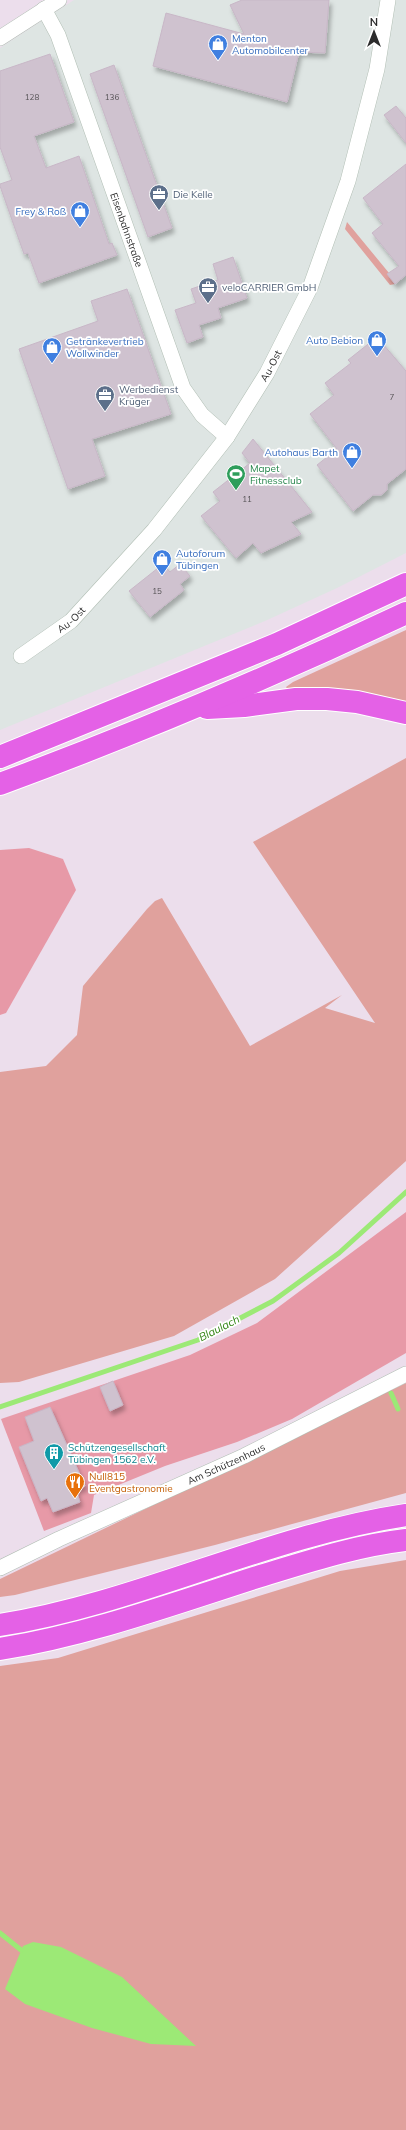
<svg xmlns="http://www.w3.org/2000/svg" width="406" height="2130" viewBox="0 0 406 2130" font-family="Mulish,sans-serif">
<style>
.industrial{fill:#dee5e3}
.green{fill:#e0a19d}
.pitch{fill:#e799a7}
.water{fill:#9ce976}
.lines{fill:none;stroke-linecap:round;stroke-linejoin:round}
.stream{stroke:#9ce976;stroke-width:5}
.building{fill:#cfc2cf;stroke:#c8b7c7;filter:url(#shadow)}
.minor-casing{stroke:#b1beb4;stroke-width:16}
.trunk-casing{stroke:#fff;stroke-width:24}
.minor{stroke:#fff;stroke-width:15}
.trunk{stroke:#e461e6;stroke-width:22}
.labels{text-anchor:middle;dominant-baseline:central;stroke-width:3.5;stroke-linejoin:round;paint-order:stroke}
.number-label{font-size:8px;fill:#545154}
.shop-label{font-size:10px;fill:#366cbe;stroke:#fff;text-anchor:start}
.service-label{font-size:10px;fill:#4e5e75;stroke:#fff;text-anchor:start}
.street-label{font-size:10px;fill:#2b2b2b;stroke:#fff}
.leisure-label{font-size:10px;fill:#27864d;stroke:#fff;text-anchor:start}
.culture-label{font-size:10px;fill:#0d838f;stroke:#fff;text-anchor:start}
.food-label{font-size:10px;fill:#c56008;stroke:#fff;text-anchor:start}
.water-label{font-size:11px;font-style:italic;fill:#308313;stroke:#fff}
</style>
<defs>
<filter id="shadow"><feDropShadow dx="2.5" dy="4.5" stdDeviation="2" flood-color="#0004"/></filter>
</defs>
<rect width="100%" height="100%" fill="#ecdeec"/>
<polygon class="industrial" points="74,0 406,0 406,553 337,588 265,621 0,730 0,48"/>
<g class="green">
<polygon points="347,222 389,273 387,274 395,284 390,285 345,229"/>
<polygon points="406,630 406,705 288,690 286,687 293,682"/>
<polygon points="406,758 406,1161 275,1279 174,1336 19,1382 0,1383 0,1072 46,1066 77,1035 83,986 147,909 155,901 162,898 250,1046 342,995 325,1008 375,1023 253,842"/>
<polygon points="406,1383 406,1493 215,1545 15,1595 0,1597 0,1579"/>
<polygon points="406,1560 406,2130 0,2130 0,1666 58,1658 340,1571"/>
</g>
<g class="pitch">
<polygon points="29,848 63,859 76,890 6,1013 0,1015 0,850"/>
<polygon points="406,1212 406,1353 292,1419 237,1442 165,1466 94,1495 91,1513 44,1531 1,1419 190,1355 257,1323"/>
</g>
<polygon class="water" points="33,1942 61,1947 122,1977 196,2046 151,2044 92,2028 25,2004 5,1989 23,1946"/>
<g class="lines">
<g class="stream">
<polyline points="391,1393 398,1409"/>
<polyline points="0,1407 198,1340 273,1301 339,1253 406,1192"/>
<polyline points="0,1933 21,1950"/>
</g>
</g>
<g class="building">
<polygon points="242,0 329,0 325,53 299,52 287,102 153,66 166,13 244,34 230,5"/>
<polygon points="50,54 74,122 34,136 46,168 79,156 109,244 112,243 117,255 39,283 28,253 24,254 0,186 0,184 12,180 0,147 0,71"/>
<polygon points="114,65 172,228 148,237 90,74"/>
<polygon points="396,106 406,118 406,143 384,115"/>
<polygon points="406,164 406,275 395,284 387,274 399,266 372,233 383,224 363,198"/>
<polygon points="233,257 247,298 218,308 221,318 199,325 203,337 187,343 175,310 196,303 191,289 218,280 213,264"/>
<polygon points="127,289 171,414 92,439 105,476 68,489 19,349 98,321 91,301"/>
<polygon points="377,337 406,371 406,469 387,484 387,490 381,495 373,495 353,511 317,465 337,449 310,414 334,395 325,383 351,363 348,360"/>
<polygon points="253,439 312,512 291,522 301,534 261,553 253,543 236,558 201,516 220,501 213,492 250,463 242,453"/>
<polygon points="163,564 170,572 180,564 190,576 180,584 184,590 150,617 129,591"/>
<polygon points="113,1381 123,1405 110,1411 100,1387"/>
<polygon points="50,1407 85,1486 76,1490 80,1502 53,1512 47,1498 41,1501 19,1447 34,1441 25,1417"/>
</g>
<g class="lines">
<defs>
<g id="minor">
<path id="s1" d="M44 9 58 35 183 388 202 415 227 437"/>
<polyline points="0,38 59,0"/>
<path id="s2" d="M21 656 71 621 154 530 227 437 267 373 310 288 348 181 377 69 388 0"/>
<path id="s3" d="M0 1568 59 1539 244 1456 406 1374"/>
</g>
<g id="trunk">
<polyline points="207,708 244,706 296,699 327,699 357,702 406,713"/>
<polyline points="0,757 277,644 406,584"/>
<path d="M0 784C138 733 273 676 406 613"/>
<path d="M0 1625C139 1603 266 1536 406 1515"/>
<path d="M0 1649C87 1635 170 1605 254 1578 304 1563 354 1546 406 1540"/>
</g>
</defs>
<use href="#minor" class="minor-casing"/>
<use href="#trunk" class="trunk-casing"/>
<use href="#minor" class="minor"/>
<use href="#trunk" class="trunk"/>
</g>
<defs>
<symbol id="shop-pin" viewBox="-11 -11 22 30"><path d="M0 17L-7.5 6A9.5 9.5 0 1 1 7.5 6Z" fill="#3f7fe0" stroke="#fff"/><path d="M-5-2.5h2.3a2.7 3.5 0 0 1 5.4 0H5L5.5 6h-11ZM-1.5-2.5h3a1.5 2.3 0 0 0-3 0Z" fill="#fff"/></symbol>
<symbol id="office-pin" viewBox="-11 -11 22 30"><path d="M0 17L-7.5 6A9.5 9.5 0 1 1 7.5 6Z" fill="#5c6f8a" stroke="#fff"/><path d="M-6-3h4V-5.5h4V-3h4V5H-6ZM-1-4.5V-3h2v-1.5ZM-6 0V1H6V0Z" fill="#fff"/></symbol>
<symbol id="stadium-pin" viewBox="-11 -11 22 30"><path d="M0 17L-7.5 6A9.5 9.5 0 1 1 7.5 6Z" fill="#2e9e5b" stroke="#fff"/><path d="M0-5a6.5 5 0 1 0 0 10a6.5 5 0 1 0 0-10ZM-3.5-1.8h7v3.6h-7Z" fill="#fff"/></symbol>
<symbol id="building-pin" viewBox="-11 -11 22 30"><path d="M0 17L-7.5 6A9.5 9.5 0 1 1 7.5 6Z" fill="#0f9aa8" stroke="#fff"/><path d="M-4-6H4V6H1V3H-1V6H-4ZM-2.5-4.3h1.7v1.8h-1.7ZM.8-4.3h1.7v1.8H.8ZM-2.5-1h1.7V.8h-1.7ZM.8-1h1.7V.8H.8Z" fill="#fff"/></symbol>
<symbol id="restaurant-pin" viewBox="-11 -11 22 30"><path d="M0 17L-7.5 6A9.5 9.5 0 1 1 7.5 6Z" fill="#e8710a" stroke="#fff"/><path d="M-5-6h1v4h1v-4h1v4h1v-4h1v5L-1.5 .5V6h-2V.5L-5-1ZM5-6V6H3V1.5H1.5Q1.5-4 5-6Z" fill="#fff"/></symbol>
</defs>
<g fill-rule="evenodd">
<use href="#shop-pin" x="207" y="33" width="22" height="30"/>
<use href="#office-pin" x="148" y="183" width="22" height="30"/>
<use href="#shop-pin" x="69" y="200" width="22" height="30"/>
<use href="#office-pin" x="197" y="276" width="22" height="30"/>
<use href="#shop-pin" x="366" y="329" width="22" height="30"/>
<use href="#shop-pin" x="41" y="336" width="22" height="30"/>
<use href="#office-pin" x="94" y="384" width="22" height="30"/>
<use href="#shop-pin" x="341" y="441" width="22" height="30"/>
<use href="#stadium-pin" x="225" y="463" width="22" height="30"/>
<use href="#shop-pin" x="151" y="548" width="22" height="30"/>
<use href="#building-pin" x="43" y="1442" width="22" height="30"/>
<use href="#restaurant-pin" x="64" y="1471" width="22" height="30"/>
</g>
<g class="labels">
<g class="number-label">
<text x="32" y="97">128</text>
<text x="112" y="97">136</text>
<text x="392" y="397">7</text>
<text x="247" y="499">11</text>
<text x="157" y="591">15</text>
</g>
<g class="shop-label">
<text x="232" y="38">Menton<tspan x="232" dy="12">Automobilcenter</tspan></text>
<text x="66" y="211" text-anchor="end">Frey &amp; Roß</text>
<text x="363" y="340" text-anchor="end">Auto Bebion</text>
<text x="66" y="341">Getränkevertrieb<tspan x="66" dy="12">Wollwinder</tspan></text>
<text x="338" y="452" text-anchor="end">Autohaus Barth</text>
<text x="176" y="553">Autoforum<tspan x="176" dy="12">Tübingen</tspan></text>
</g>
<g class="service-label">
<text x="173" y="194">Die Kelle</text>
<text x="222" y="287">veloCARRIER GmbH</text>
<text x="119" y="389">Werbedienst<tspan x="119" dy="12">Krüger</tspan></text>
</g>
<g class="street-label">
<text stroke="none"><textPath href="#s1" startOffset="236">Eisenbahnstraße</textPath></text>
<text stroke="none"><textPath href="#s2" startOffset="386">Au-Ost</textPath></text>
<text stroke="none"><textPath href="#s2" startOffset="62">Au-Ost</textPath></text>
<text stroke="none"><textPath href="#s3" startOffset="249">Am Schützenhaus</textPath></text>
</g>
<g class="leisure-label">
<text x="250" y="468">Mapet<tspan x="250" dy="12">Fitnessclub</tspan></text>
</g>
<g class="culture-label">
<text x="68" y="1447">Schützengesellschaft<tspan x="68" dy="12">Tübingen 1562 e.V.</tspan></text>
</g>
<g class="food-label">
<text x="89" y="1476">Null815<tspan x="89" dy="12">Eventgastronomie</tspan></text>
</g>
<g class="water-label">
<text transform="translate(219 1328) rotate(-27)">Blaulach</text>
</g>
</g>
<g transform="translate(374 32)" stroke="#ffffff" stroke-width="3" paint-order="stroke">
<path d="M0-3L7 15L0 10L-7 15Z" fill="#2b2b2b"/>
<text y="-6" font-size="11" font-weight="bold" text-anchor="middle" fill="#2b2b2b">N</text>
</g>
</svg>
